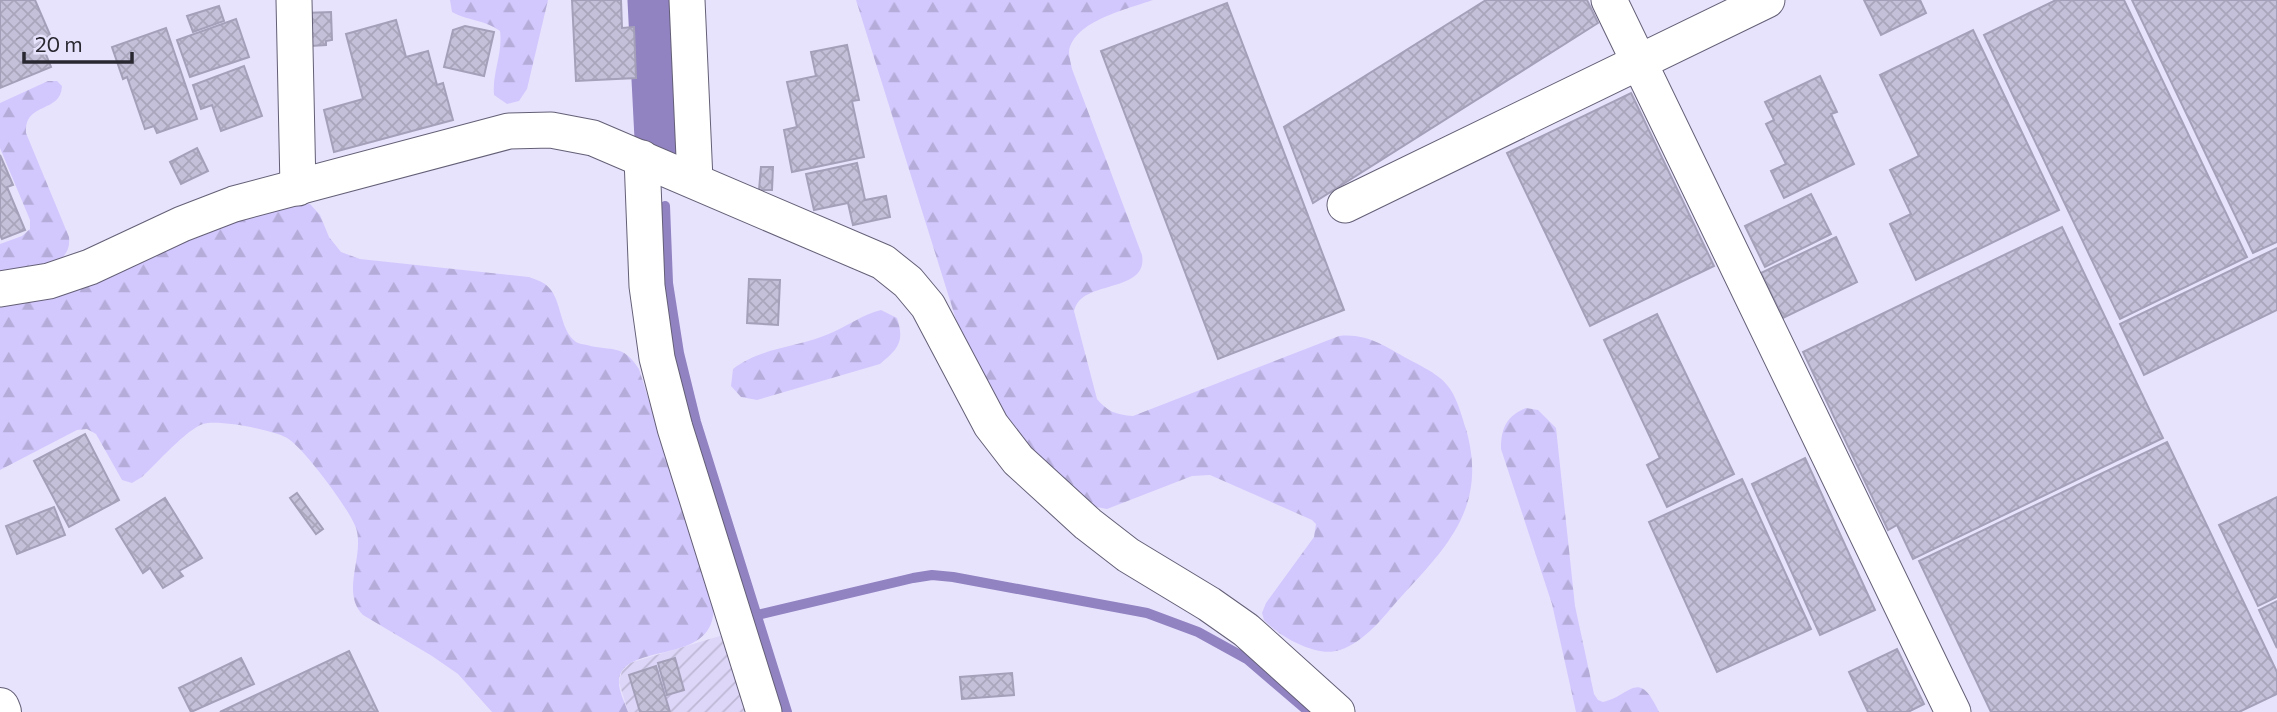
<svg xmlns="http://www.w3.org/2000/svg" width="2277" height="712" viewBox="0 0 2277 712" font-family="Commissioner,sans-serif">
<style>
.industrial{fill:url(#industrial-furrows)}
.forest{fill:url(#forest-firs)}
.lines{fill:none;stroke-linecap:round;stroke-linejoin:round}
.stream{stroke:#9182c1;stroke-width:10}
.river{stroke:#9182c1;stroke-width:65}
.building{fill:url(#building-cross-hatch);stroke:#a5a0b9;stroke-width:2}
.minor-casing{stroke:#645f76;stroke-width:37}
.tertiary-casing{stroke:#645f76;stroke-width:40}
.minor{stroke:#fff;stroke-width:35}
.tertiary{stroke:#fff;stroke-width:38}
</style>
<defs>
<pattern id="industrial-furrows" width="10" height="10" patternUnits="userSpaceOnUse" patternTransform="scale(1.75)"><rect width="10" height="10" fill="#ddd6f8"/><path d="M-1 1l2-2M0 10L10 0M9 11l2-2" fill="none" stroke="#beb8d5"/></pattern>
<pattern id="forest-firs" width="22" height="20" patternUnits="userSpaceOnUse" patternTransform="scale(1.75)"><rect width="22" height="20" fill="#d3c8fd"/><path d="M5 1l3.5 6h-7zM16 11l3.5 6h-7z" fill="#b5acd9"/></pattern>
<pattern id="building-cross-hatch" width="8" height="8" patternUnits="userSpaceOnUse" patternTransform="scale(1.75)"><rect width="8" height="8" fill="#c5c0d9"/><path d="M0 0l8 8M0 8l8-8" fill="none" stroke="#a9a5bb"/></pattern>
</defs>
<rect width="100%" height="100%" fill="#e8e3fd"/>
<polygon class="industrial" points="723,635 747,712 628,712 619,682 622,671 630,663"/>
<g class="forest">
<path d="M450 0H548L527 89 519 101 507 104 494 95C492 73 503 53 500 31 486 20 468 21 452 12Z"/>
<path d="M856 0H1153C1128 9 1073 21 1069 52 1069 57 1071 64 1072 69L1142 255C1148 289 1096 282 1079 301 1076 304 1075 308 1074 311L1097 399C1107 411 1116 415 1133 416L1339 336C1367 333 1384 346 1408 359 1449 380 1453 385 1466 429 1488 506 1448 546 1400 598 1383 617 1366 641 1340 650 1317 658 1280 637 1264 620L1262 613 1266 603 1314 537 1316 524 1312 520 1210 475 1192 476 1107 509 1091 506 1031 449 1005 416 958 326Z"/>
<path d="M48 81H57L62 86C61 114 24 101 26 133L69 237C73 271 24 270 0 275V244L22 236 30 229V220L0 148V103Z"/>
<path d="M293 203 310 204 320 215 329 237 341 252 360 259 529 277C534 279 541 281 545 284 563 297 558 329 576 342 579 344 584 344 587 345 613 352 622 343 639 369L712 600C712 605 714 611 713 616 706 664 623 643 619 680 618 690 625 703 628 712H492L458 674 432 656 363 615C340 592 365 556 356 528 350 510 303 447 287 438 273 430 218 419 203 424 187 429 156 464 142 477L132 483 122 480 96 434 87 429 77 430 0 470V303L187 237Z"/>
<path d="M881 310 897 318C905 342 898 349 880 364L757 400 741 397 731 386 733 369C761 347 800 347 831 333 849 325 862 315 881 310Z"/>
<path d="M1526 408 1538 410 1556 428 1575 606 1594 694 1598 700 1603 702C1631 696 1638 667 1659 712H1576L1552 604 1501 449C1501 429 1506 416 1526 408Z"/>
</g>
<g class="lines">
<g class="stream">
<polyline points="665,206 668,283 679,353 696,422 787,712"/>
<polyline points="757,615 913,578 932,575 953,577 1147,613 1198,632 1247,659 1309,712"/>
</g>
<polyline class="river" points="660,0 667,138"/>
</g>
<g class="building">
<polygon points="0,0 35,0 51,37 41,42 51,67 0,88"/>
<polygon points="572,0 621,0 622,28 634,27 636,78 576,81"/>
<polygon points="1486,0 1587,0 1598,23 1313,203 1284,127"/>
<polygon points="1864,0 1920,0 1926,13 1881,35"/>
<polygon points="2056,0 2124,0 2247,257 2120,319 1984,35"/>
<polygon points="2132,0 2277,0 2277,242 2253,253"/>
<polygon points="1227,3 1344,310 1218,359 1101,51"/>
<polygon points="219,6 224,21 193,32 187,16"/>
<polygon points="331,12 332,40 326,41 326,45 311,46 304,13"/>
<polygon points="236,19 249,57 190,77 177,40"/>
<polygon points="396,20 406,57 428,51 437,85 443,83 453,120 334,152 324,110 363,99 346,34"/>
<polygon points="465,26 494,32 484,76 444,67 453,30"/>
<polygon points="166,28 197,119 157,133 154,126 145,129 127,77 123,79 112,47"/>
<polygon points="1973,30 2059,210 1916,280 1890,224 1911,214 1890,170 1919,156 1880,75"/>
<polygon points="847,45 859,100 852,101 864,157 792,172 784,130 797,127 787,82 816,76 811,52"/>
<polygon points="244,66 262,116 221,131 212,105 201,109 193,85"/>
<polygon points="1820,76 1837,112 1831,114 1854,164 1784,198 1771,171 1786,164 1766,124 1774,120 1765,102"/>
<polygon points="1631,93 1714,266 1590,326 1507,153"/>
<polygon points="197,148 208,171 181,184 170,162"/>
<polygon points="0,155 13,185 7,187 25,230 2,239 0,235"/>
<polygon points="857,163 865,200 886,196 890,217 853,225 848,203 814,210 806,174"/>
<polygon points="761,167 773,167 772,190 759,190"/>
<polygon points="1811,194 1831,234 1765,267 1745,226"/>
<polygon points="2062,227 2163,438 1913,559 1897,525 1888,530 1803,352"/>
<polygon points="1836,237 1857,282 1783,318 1761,273"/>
<polygon points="2277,248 2277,310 2144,375 2120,324"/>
<polygon points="749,279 780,280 778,325 747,323"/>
<polygon points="1657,314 1734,474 1667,507 1647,465 1660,458 1604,340"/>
<polygon points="85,434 119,500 69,527 34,461"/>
<polygon points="2167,442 2277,672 2277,694 2239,712 1991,712 1919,561"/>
<polygon points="1805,458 1875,610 1820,635 1752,484"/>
<polygon points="1742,479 1811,629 1717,672 1649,522"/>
<polygon points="297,493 323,529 316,534 290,498"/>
<polygon points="2277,497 2277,597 2258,606 2219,525"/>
<polygon points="165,498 202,558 179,571 183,576 163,588 150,568 143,573 116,529"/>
<polygon points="54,507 65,535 17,554 6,526"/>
<polygon points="2277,601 2277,648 2259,610"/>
<polygon points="1897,649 1924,704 1908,712 1868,712 1849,672"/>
<polygon points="349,651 378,712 220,712"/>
<polygon points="241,658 254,684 191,712 179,688"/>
<polygon points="675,658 684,690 667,695 658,663"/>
<polygon points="656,666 670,712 640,712 629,675"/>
<polygon points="1012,673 1014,695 962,699 960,677"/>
</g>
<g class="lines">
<defs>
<g id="minor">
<polyline points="294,0 298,188"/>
<polyline points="687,0 695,180"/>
<polyline points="1609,0 1953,712"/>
<polyline points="642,158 647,286 657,358 675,428 764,712"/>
<polyline points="1345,205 1767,0"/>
<polyline points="0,289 49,281 90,267 182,224 234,204 509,131 551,130 593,138 883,262 908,282 928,306 991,425 1018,460 1088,524 1128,555 1209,604 1246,630 1337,712"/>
</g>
<polyline id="tertiary" points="0,707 2,712"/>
</defs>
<use href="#minor" class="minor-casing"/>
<use href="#tertiary" class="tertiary-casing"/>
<use href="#minor" class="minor"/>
<use href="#tertiary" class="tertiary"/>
</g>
<path d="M24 52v10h108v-10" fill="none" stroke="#292730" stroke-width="3.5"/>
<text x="35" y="52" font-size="21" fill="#292730" stroke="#e8e3fd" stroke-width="5" paint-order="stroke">20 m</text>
</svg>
